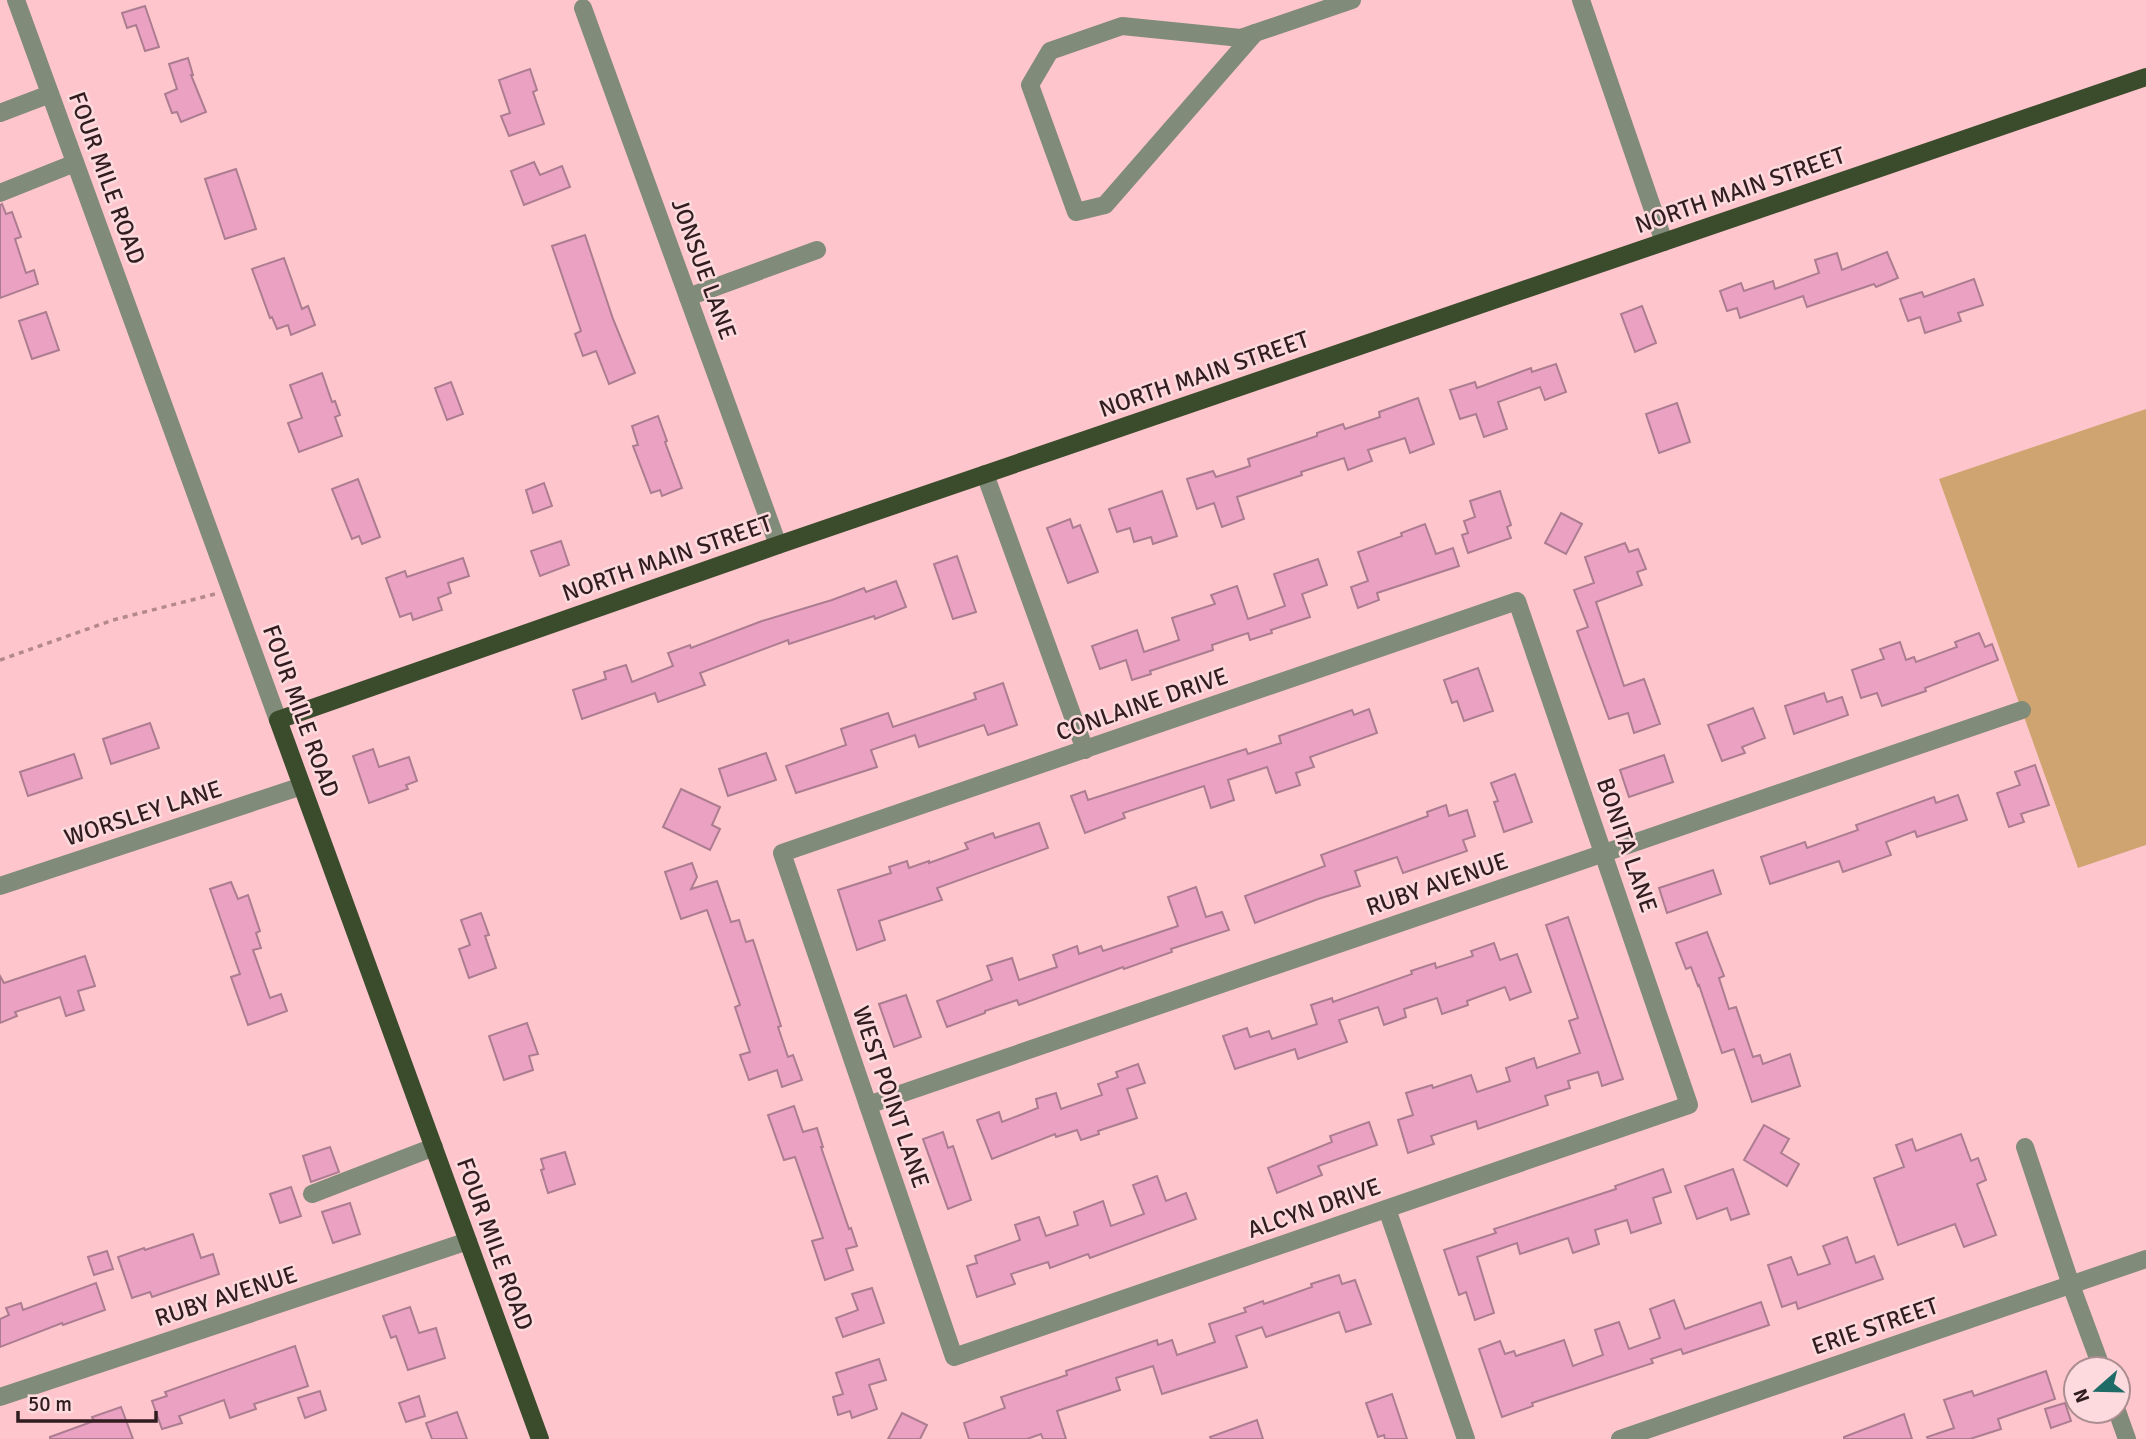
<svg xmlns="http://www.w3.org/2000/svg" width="2146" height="1439" viewBox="0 0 2146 1439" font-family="Signika,sans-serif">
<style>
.green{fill:#cfa470}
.building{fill:#eba1c1;stroke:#ac7d91;stroke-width:2}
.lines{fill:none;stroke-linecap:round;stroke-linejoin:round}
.path{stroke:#b4898e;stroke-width:3.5;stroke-dasharray:5 5;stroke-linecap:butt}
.minor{stroke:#808b79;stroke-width:18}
.major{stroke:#3b4c2d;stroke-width:18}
.labels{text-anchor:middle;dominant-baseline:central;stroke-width:5;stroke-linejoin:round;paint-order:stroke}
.street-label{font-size:24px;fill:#311d1f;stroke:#fcdadd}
</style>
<rect width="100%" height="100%" fill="#fec6cc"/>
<polygon class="green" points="2146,409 2146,845 2078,868 1939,479"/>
<g class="building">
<polygon points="145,6 159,47 145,51 136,25 127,28 122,13"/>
<polygon points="188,58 193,75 191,75 206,112 181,122 177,112 172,113 165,94 177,89 169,64"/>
<polygon points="530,69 537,90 533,92 544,124 509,136 501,116 510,113 499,80"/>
<polygon points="534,162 540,175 562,166 570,187 524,205 511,171"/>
<polygon points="236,169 256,229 225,239 205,179"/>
<polygon points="2,204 6,214 12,212 21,237 15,239 26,273 34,270 38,284 0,298 0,205"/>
<polygon points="585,235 613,319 635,373 609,384 596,351 583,356 575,334 581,331 552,246"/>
<polygon points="1887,252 1898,278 1876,287 1874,284 1807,307 1803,296 1740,318 1737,308 1727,311 1720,291 1741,283 1744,291 1773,281 1775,289 1819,273 1815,260 1837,253 1842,270"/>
<polygon points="284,258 302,309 308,306 315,325 291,335 288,325 277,329 272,317 270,318 252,269"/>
<polygon points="1974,279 1983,305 1958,313 1961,321 1925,333 1920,317 1908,321 1900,299 1922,292 1924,297"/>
<polygon points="1642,306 1656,343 1635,352 1621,314"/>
<polygon points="46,312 59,350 32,359 19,321"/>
<polygon points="1556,364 1566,392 1545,400 1540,387 1498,402 1507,429 1484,437 1476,414 1460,419 1450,390 1475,382 1477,388 1531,368 1532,372"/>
<polygon points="322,373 332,402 335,401 340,415 335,417 342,436 299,452 288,423 302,418 290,385"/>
<polygon points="451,382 463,414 447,420 435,388"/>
<polygon points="1418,398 1434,444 1410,453 1405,438 1368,450 1372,461 1348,470 1344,458 1301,472 1302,475 1237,497 1244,519 1222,527 1214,503 1197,509 1187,479 1213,471 1216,477 1250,466 1248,459 1317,436 1317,433 1343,424 1345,429 1380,417 1379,412"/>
<polygon points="1677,403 1690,442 1659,453 1646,414"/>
<polygon points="658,416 667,441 665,442 682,488 662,496 660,490 651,493 633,446 638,445 632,426"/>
<polygon points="358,479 380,537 362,544 359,536 352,539 332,489"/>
<polygon points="544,483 552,506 533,513 526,490"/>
<polygon points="1162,491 1177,536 1153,544 1151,537 1134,542 1130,528 1117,532 1109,509"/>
<polygon points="1500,491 1511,525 1507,527 1511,538 1468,553 1462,535 1468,533 1464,521 1475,517 1470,501"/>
<polygon points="1561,513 1582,524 1566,554 1545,543"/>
<polygon points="1070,519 1073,528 1080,525 1098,572 1068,583 1047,528"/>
<polygon points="1425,524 1436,554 1453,548 1459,566 1377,593 1379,600 1358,608 1351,587 1368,581 1358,552 1402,536 1401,533"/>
<polygon points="561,541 569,565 540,576 531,551"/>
<polygon points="1625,543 1629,552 1638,549 1646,569 1637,572 1642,585 1596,602 1624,686 1644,679 1660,724 1634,733 1628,713 1609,719 1577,631 1588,627 1574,590 1594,583 1585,557"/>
<polygon points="957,556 976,612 953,619 934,564"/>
<polygon points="463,558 469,576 448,583 451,593 438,598 442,610 413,620 411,613 400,617 386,578 405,571 407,577"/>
<polygon points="1318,559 1327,585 1302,594 1310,617 1271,630 1272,633 1250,640 1248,633 1212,645 1213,650 1150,671 1151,674 1132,680 1126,660 1100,669 1092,646 1137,630 1144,652 1179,640 1172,618 1215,604 1211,595 1237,586 1248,619 1285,606 1274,574"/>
<polygon points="896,581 906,607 875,619 874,616 789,644 788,640 700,673 705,685 658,702 655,693 582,719 573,690 606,679 604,672 626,665 632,682 673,666 668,653 690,645 691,648 762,621 832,600 864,588 866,592"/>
<polygon points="1979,633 1985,647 1992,644 1998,660 1925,688 1926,691 1882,706 1877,693 1861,698 1852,670 1884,659 1880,649 1900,642 1906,660 1914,657 1916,662 1957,647 1955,642"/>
<polygon points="1478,668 1493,711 1464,721 1457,701 1452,703 1444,680"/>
<polygon points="1003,683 1017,725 988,735 984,725 919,747 915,735 871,750 877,767 796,793 786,766 846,745 841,729 888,713 893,727 976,699 974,693"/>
<polygon points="1824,693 1827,702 1842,697 1848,715 1794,734 1785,706"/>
<polygon points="1753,708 1765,738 1742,747 1745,753 1722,761 1708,725"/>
<polygon points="1369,709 1377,733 1310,757 1314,767 1296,773 1300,785 1276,793 1267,767 1228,780 1234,800 1211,808 1204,786 1123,813 1125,818 1085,833 1071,796 1085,791 1088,800 1246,749 1248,754 1281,743 1279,736 1352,710 1354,715"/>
<polygon points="150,723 159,748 111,764 103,739"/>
<polygon points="373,749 379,767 409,757 417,781 406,785 408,789 369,803 353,756"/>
<polygon points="766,753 776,780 728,796 719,769"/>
<polygon points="74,754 82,778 28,796 20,772"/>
<polygon points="1664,755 1673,782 1629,797 1620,770"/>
<polygon points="2035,765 2049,805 2021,814 2024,822 2009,827 1997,793 2020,785 2015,772"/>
<polygon points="1515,774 1532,822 1504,832 1494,802 1498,801 1491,783"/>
<polygon points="681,789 720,807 712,825 720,829 710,850 663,827"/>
<polygon points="1958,795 1967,820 1917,837 1915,831 1886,842 1891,855 1843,872 1839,861 1770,884 1761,857 1805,842 1807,848 1858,830 1856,825 1934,797 1936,803"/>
<polygon points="1446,805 1449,816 1467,810 1475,836 1463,840 1467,851 1403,873 1397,857 1355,871 1360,886 1318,899 1255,923 1245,896 1325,866 1321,855 1428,816 1427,812"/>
<polygon points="1039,823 1048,848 937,888 942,900 879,921 885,940 857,950 838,890 891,873 889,867 907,861 909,868 929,861 929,863 968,849 965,843 993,833 995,838"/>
<polygon points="692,863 697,877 691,889 717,881 731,922 739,920 746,942 753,940 781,1026 778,1027 788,1057 793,1055 802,1080 782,1087 777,1070 749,1080 740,1055 750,1052 735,1007 740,1005 707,910 681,919 665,872"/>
<polygon points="1713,870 1721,894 1667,913 1659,888"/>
<polygon points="231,882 238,899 248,895 260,931 256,933 261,948 253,950 270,998 281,994 287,1011 248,1025 231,977 240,974 210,889"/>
<polygon points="1196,887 1206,917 1222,912 1229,930 1171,949 1172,952 1124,969 1123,967 1019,1005 1017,1000 985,1011 985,1013 947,1027 937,1001 992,980 987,966 1012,958 1019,980 1057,967 1053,955 1077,946 1079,954 1101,946 1103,951 1178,926 1168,897"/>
<polygon points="481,913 489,935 485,936 496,968 469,978 459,949 470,945 461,920"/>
<polygon points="1568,917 1623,1079 1602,1086 1598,1072 1568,1081 1570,1088 1545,1096 1548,1105 1478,1129 1476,1121 1431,1136 1434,1144 1408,1153 1398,1120 1413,1115 1406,1093 1432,1085 1433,1088 1471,1075 1477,1092 1510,1081 1506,1068 1534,1058 1537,1068 1580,1053 1569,1021 1578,1018 1546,925"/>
<polygon points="1707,932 1724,976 1719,978 1729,1009 1736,1007 1753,1057 1760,1055 1763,1064 1790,1054 1800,1086 1752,1102 1734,1049 1722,1053 1699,985 1698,986 1691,967 1686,969 1676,943"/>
<polygon points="1494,943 1500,960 1517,954 1531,992 1510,1000 1505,987 1467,1001 1468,1005 1442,1014 1437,998 1404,1009 1406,1017 1384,1025 1378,1007 1339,1020 1347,1042 1298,1059 1295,1049 1235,1069 1223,1036 1247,1028 1250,1037 1269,1031 1272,1039 1317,1024 1311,1005 1332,998 1333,1002 1412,974 1411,971 1435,963 1436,968 1473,956 1471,951"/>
<polygon points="85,956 95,986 78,991 84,1010 66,1016 60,997 15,1012 17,1016 0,1023 0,976 4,983"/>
<polygon points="906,995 921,1037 894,1047 879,1004"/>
<polygon points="527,1023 538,1054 529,1056 533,1070 504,1080 489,1036"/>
<polygon points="1138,1064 1145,1083 1127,1089 1137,1118 1098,1131 1099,1134 1081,1140 1077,1130 1056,1137 1055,1134 992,1159 977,1120 999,1112 1002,1122 1038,1108 1036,1099 1056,1093 1061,1109 1102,1095 1098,1084 1118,1077 1116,1072"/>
<polygon points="794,1106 803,1132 817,1128 823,1147 821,1147 849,1229 851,1228 857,1246 846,1249 853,1270 825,1280 812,1241 823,1238 795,1157 784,1160 768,1115"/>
<polygon points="1369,1122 1377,1145 1318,1166 1322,1175 1277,1193 1268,1168 1332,1142 1330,1136"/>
<polygon points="1764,1125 1789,1139 1781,1153 1799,1164 1787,1186 1744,1160"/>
<polygon points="943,1132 948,1148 953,1146 971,1200 948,1209 923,1139"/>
<polygon points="1961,1134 1971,1161 1978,1158 1986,1180 1977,1184 1996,1235 1964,1247 1955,1224 1898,1245 1874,1178 1904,1167 1896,1145 1912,1139 1916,1151"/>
<polygon points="330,1147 339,1172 311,1182 303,1156"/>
<polygon points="565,1152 575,1184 548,1193 541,1170 544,1169 541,1159"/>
<polygon points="1663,1169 1671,1192 1653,1198 1661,1223 1631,1233 1627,1220 1595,1230 1599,1244 1573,1253 1568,1238 1520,1254 1517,1243 1477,1257 1494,1313 1475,1320 1466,1292 1459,1295 1444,1250 1496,1233 1494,1229 1616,1189 1615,1186"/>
<polygon points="1733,1169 1749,1214 1731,1220 1727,1208 1697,1219 1685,1186"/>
<polygon points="1157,1176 1166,1201 1186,1193 1196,1219 1090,1258 1088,1254 1050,1268 1048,1262 1011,1274 1015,1284 977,1297 967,1266 977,1263 975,1256 1020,1240 1015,1225 1039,1217 1046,1236 1078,1225 1074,1212 1103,1201 1111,1226 1144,1214 1133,1185"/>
<polygon points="291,1187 301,1216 280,1223 270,1194"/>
<polygon points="350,1203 360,1234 333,1243 322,1212"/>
<polygon points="193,1234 201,1258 213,1254 219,1274 152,1297 150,1292 132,1298 118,1257 144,1248 145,1250"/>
<polygon points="1847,1237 1856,1263 1874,1256 1883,1279 1798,1309 1796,1302 1782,1307 1768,1265 1791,1257 1798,1275 1830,1264 1823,1246"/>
<polygon points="107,1251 113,1269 94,1275 88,1257"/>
<polygon points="1339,1275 1342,1284 1355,1280 1371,1324 1346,1332 1339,1312 1266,1337 1262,1327 1236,1336 1247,1367 1162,1394 1153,1366 1116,1378 1120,1390 1057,1411 1066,1439 1043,1439 1041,1434 1027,1439 969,1439 964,1423 1005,1408 1001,1397 1067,1375 1066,1371 1157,1340 1158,1345 1172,1340 1177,1355 1215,1342 1209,1324 1246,1312 1244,1308 1263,1301 1264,1304 1312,1287 1311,1284"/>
<polygon points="96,1283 105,1310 63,1325 62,1323 0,1347 0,1319 9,1315 6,1308 21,1303 23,1310"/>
<polygon points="872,1288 884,1323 843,1337 836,1318 858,1310 852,1294"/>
<polygon points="1674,1300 1685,1329 1761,1302 1769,1325 1683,1354 1681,1349 1651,1359 1653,1363 1532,1403 1533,1406 1502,1417 1479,1349 1500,1341 1505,1354 1514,1351 1516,1356 1564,1340 1573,1366 1603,1355 1595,1330 1619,1322 1629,1349 1660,1338 1650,1309"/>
<polygon points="410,1307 419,1333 436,1328 445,1358 408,1370 396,1336 391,1338 383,1316"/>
<polygon points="295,1346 308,1386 254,1404 256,1409 230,1418 224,1400 179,1416 182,1423 162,1429 152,1401 167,1396 165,1392"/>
<polygon points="879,1359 886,1380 869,1385 877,1409 852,1418 850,1411 838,1415 833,1397 843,1394 836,1373"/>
<polygon points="2046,1371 2055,1399 1998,1419 2001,1429 1970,1439 1928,1439 1927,1437 1954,1428 1944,1400 1972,1391 1974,1396"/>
<polygon points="320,1391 326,1410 305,1418 298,1398"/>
<polygon points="1392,1394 1407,1439 1385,1439 1384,1435 1378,1437 1366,1403"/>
<polygon points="419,1396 425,1416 406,1422 399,1403"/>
<polygon points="2065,1403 2071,1421 2051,1428 2045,1409"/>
<polygon points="121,1407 133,1439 50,1439 50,1437 94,1421 92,1417"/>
<polygon points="457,1412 467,1439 432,1439 426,1423"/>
<polygon points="902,1413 927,1425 920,1439 888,1439"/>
<polygon points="1904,1414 1912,1439 1844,1439 1844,1437"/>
<polygon points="1257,1420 1263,1439 1211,1439 1210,1437"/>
</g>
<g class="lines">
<polyline class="path" points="0,660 113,620 215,594"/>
<g class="minor">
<polyline points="16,0 278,720"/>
<polyline points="1581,0 1664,242"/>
<polyline points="583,8 778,545"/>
<polygon points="1122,26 1241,38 1255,33 1105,205 1076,212 1030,85 1050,51"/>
<polyline points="1255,33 1352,0"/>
<polyline points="0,113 50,94"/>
<polyline points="0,193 75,163"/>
<polyline points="688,297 817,250"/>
<polyline points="985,474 1085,750"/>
<polygon points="1517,601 1689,1105 954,1357 782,853"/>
<polyline points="0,886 302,786"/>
<polyline points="868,1105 2022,710"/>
<polyline points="2025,1147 2071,1285 2102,1369"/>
<polyline points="312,1194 434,1147"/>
<polyline points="1387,1209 1466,1439"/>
<polyline points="0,1397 468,1241"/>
<polyline points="2117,1411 2127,1439"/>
<polyline points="1620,1439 2146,1259"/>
</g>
<polyline class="major" points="540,1439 278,720 778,545 2146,77"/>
</g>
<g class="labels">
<g class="street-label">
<text transform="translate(107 178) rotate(70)">FOUR MILE ROAD</text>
<text transform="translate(1740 190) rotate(-19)">NORTH MAIN STREET</text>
<text transform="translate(704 269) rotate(70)">JONSUE LANE</text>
<text transform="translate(1204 374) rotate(-19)">NORTH MAIN STREET</text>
<text transform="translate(667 558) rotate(-19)">NORTH MAIN STREET</text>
<text transform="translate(1142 704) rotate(-19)">CONLAINE DRIVE</text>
<text transform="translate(301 711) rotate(70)">FOUR MILE ROAD</text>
<text transform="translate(143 813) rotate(-18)">WORSLEY LANE</text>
<text transform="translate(1627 845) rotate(71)">BONITA LANE</text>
<text transform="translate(1437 884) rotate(-19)">RUBY AVENUE</text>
<text transform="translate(891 1097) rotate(71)">WEST POINT LANE</text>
<text transform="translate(1314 1208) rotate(-19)">ALCYN DRIVE</text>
<text transform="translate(495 1244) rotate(70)">FOUR MILE ROAD</text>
<text transform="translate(226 1296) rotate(-18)">RUBY AVENUE</text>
<text transform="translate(1875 1326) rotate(-19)">ERIE STREET</text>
</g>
</g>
<g transform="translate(2097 1390) rotate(250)"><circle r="33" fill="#fcdadd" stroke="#ab8e91" stroke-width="2"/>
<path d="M0-5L12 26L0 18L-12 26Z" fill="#1f6b68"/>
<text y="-10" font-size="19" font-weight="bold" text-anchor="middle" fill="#311d1f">N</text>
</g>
<path d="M18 1411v10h138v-10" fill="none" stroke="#311d1f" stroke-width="3.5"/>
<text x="28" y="1411" font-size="21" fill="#311d1f" stroke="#fcdadd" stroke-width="5" paint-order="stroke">50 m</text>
</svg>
